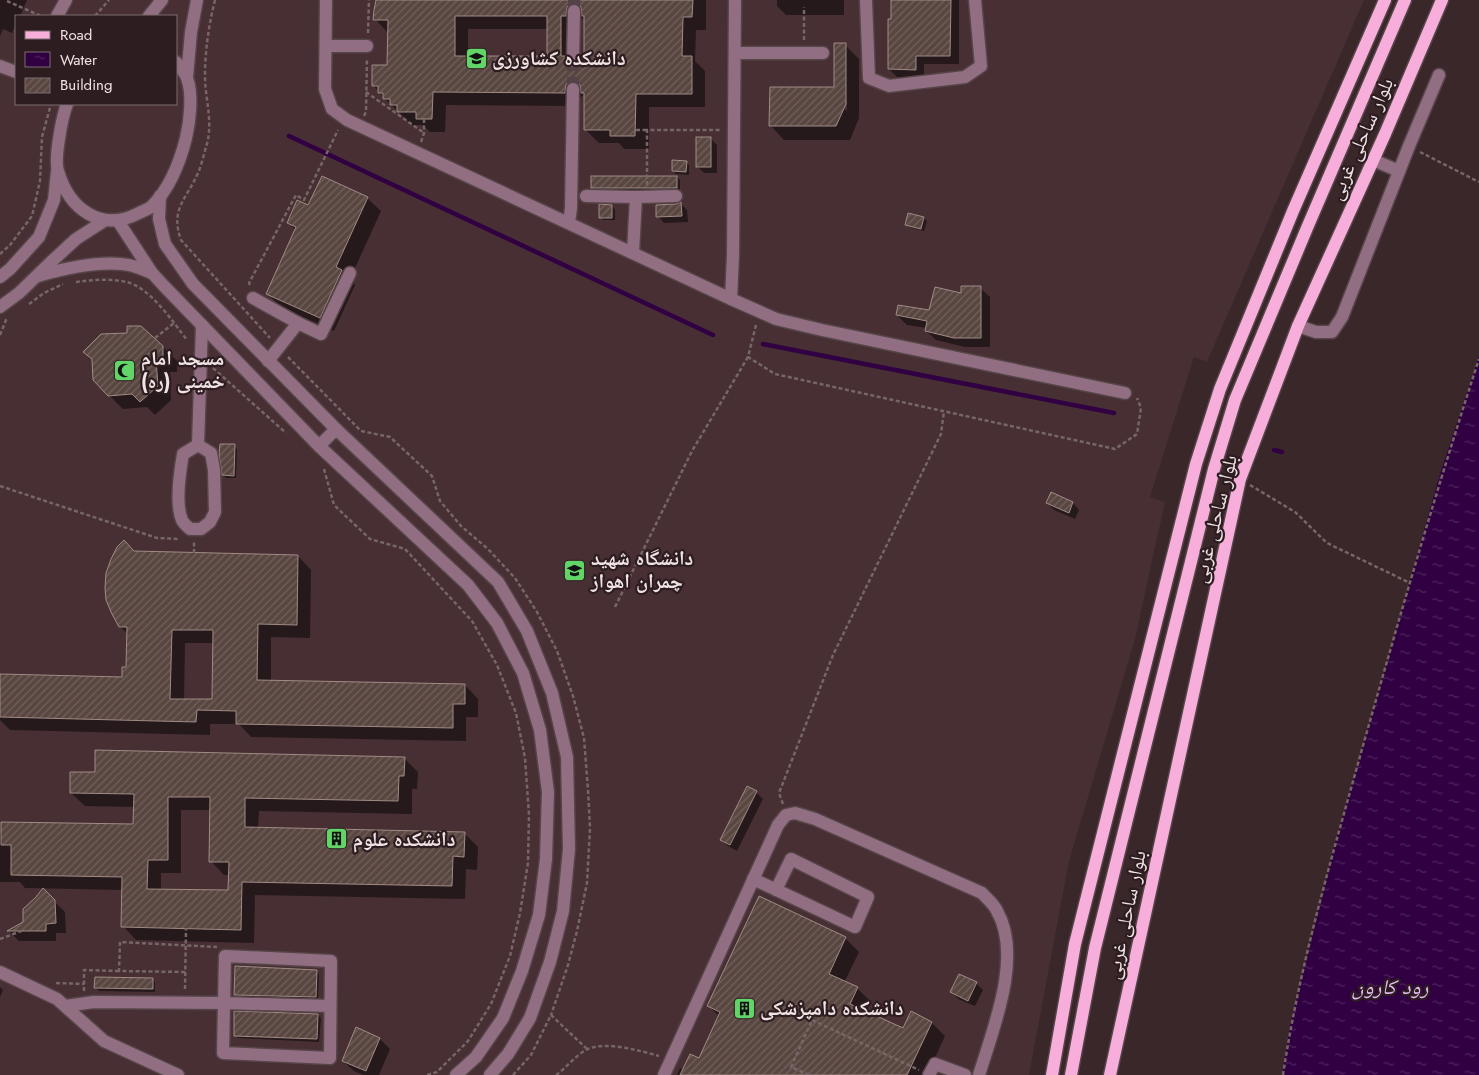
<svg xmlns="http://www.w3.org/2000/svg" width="1479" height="1075" viewBox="0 0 1479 1075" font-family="Jost,'Noto Naskh Arabic',sans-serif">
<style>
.built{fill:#472f33;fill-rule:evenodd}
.water{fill:url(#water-ripples)}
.shadow{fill:#0007;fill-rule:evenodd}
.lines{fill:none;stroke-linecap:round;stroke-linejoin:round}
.stream{stroke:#310043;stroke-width:4.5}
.building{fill:url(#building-hatch);stroke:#a08b85;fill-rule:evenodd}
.minor-tunnel{stroke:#544346;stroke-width:12;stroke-dasharray:12 6;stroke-linecap:butt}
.minor-casing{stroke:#564548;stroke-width:15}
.major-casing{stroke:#564548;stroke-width:15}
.path{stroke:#766668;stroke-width:2.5;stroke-dasharray:4 2.5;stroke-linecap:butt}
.minor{stroke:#926e83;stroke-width:12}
.major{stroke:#f7aedb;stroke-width:12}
.labels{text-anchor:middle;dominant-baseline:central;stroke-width:4.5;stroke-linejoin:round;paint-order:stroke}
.poi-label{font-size:20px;font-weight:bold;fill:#efe3e4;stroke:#2e1d20;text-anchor:start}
.street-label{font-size:20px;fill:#efe3e4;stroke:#2e1d20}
.water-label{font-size:21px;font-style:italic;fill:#e4bcf6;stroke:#2e1d20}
</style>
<defs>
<pattern id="water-ripples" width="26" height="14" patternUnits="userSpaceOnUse" patternTransform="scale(1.25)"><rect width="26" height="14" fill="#310043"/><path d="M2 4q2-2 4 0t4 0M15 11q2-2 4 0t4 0" fill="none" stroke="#4f255e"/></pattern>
<pattern id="building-hatch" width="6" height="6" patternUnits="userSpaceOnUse" patternTransform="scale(1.25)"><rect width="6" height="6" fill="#594641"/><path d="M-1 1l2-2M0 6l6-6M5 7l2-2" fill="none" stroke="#71615c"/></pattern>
</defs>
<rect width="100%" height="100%" fill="#39272a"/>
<path class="built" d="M0 0H1364L1207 362 1194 357 1150 497 1165 502 1135 639 1069 861 1029 1075H0ZM16 16H176V104H16Z"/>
<polygon class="water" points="1479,356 1479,1075 1282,1075 1290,1025 1336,839 1387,663 1439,477"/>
<g class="shadow">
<polygon points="0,0 27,0 20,16 16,16 16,23 12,33 3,29 0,36"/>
<path d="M378 0H706V30H696L695 61 705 71V107H649V149H624L619 143H599L585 129 584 95 579 98 578 106 446 105 445 132H430L423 125H412L385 99 373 85 389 66 388 33 375 19ZM584 17 585 58 581 65 577 70 574 68V29ZM468 29H549V57H468Z"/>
<polygon points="777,0 844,0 844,15 786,15 777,6"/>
<polygon points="892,0 959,0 959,64 924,64 924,78 898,78 889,69"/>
<path d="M845 45 859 59V118L850 140H784L771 126 836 88ZM845 100H847V110H845Z"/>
<polygon points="710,138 717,145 717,173 704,173 697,166"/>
<polygon points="686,162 689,165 689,175 676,174 673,171"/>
<polygon points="677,177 680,180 680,191 595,190 592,187"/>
<polygon points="367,198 381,211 350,279 355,285 334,331 281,307 267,293 296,230 288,223"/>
<polygon points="681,204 687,210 688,222 664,223 658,216"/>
<polygon points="612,206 615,209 615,220 603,220 600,217"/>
<polygon points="909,214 924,218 927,221 924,231 909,227 906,224"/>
<polygon points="980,288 990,297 990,347 965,347 936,340 926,331 927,328 907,325 897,315 930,312"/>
<polygon points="129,334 163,347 177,361 177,372 170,372 171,400 155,415 147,407 123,409 109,395 93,360 85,352"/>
<polygon points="234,446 237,449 236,478 226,478 223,475"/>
<polygon points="1051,494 1073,503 1079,510 1075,519 1054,510 1047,503"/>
<path d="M135 552 298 556 311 570 310 638 271 637V681L465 685 478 699V717H466V741L251 737 239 724H210V735L10 730 0 720V675L123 678 127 668 128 634 120 627ZM185 643H214L213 701 184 700Z"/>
<path d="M404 758 418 772 417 789H412V814L259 811 258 829 464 833 478 847 477 870 466 869 465 899 255 895 254 943 136 940 123 926V890L25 888 20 882H0V833L134 826 135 807 85 806 71 793 96 774ZM181 810H211V861L224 875H230L229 892 161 890V873H181Z"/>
<polygon points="756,792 763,799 737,851 728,846 721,840"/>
<polygon points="43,890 65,912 66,933 56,933 56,941 19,941 9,931 25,923 37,898"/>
<polygon points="845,938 859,952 844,983 857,988 871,1002 866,1013 903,1030 932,1023 945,1036 927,1075 677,1075 680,1068 684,1070 699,1059 720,1017 709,1006"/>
<polygon points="316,971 319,974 318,1000 238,998 235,995"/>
<polygon points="152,979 155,982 155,992 99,991 96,988"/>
<polygon points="976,983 983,990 975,1006 958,999 952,992"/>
<polygon points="0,987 3,990 0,997"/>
<polygon points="318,1015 321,1018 319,1042 238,1038 235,1035"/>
<polygon points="380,1039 390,1049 379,1075 363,1075 354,1071 343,1061"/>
</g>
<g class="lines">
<g class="stream">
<polyline points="289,136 713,335"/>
<polyline points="763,344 1114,413"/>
<polyline points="1274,450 1282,452"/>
</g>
</g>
<g class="building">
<path d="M376 0H693L692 17H683L682 56H692V94H636L635 136H610V130H584V93H581L580 85 574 81 570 82 566 84 565 93 433 92 432 119H416V112H397V105H390V99H383V93H378V86H372V65H387L388 20H373L374 10ZM574 3 578 4 581 7 582 16H584V56H581L580 66 573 69 569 68 566 65 565 56H561V16H566L567 7 570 4ZM455 16H547V56H455Z"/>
<polygon points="891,0 951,0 950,56 916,56 916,70 888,69 888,19 891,19"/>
<polygon points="834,43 846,43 846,104 836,126 769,126 770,87 834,87"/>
<rect x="696" y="137" width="15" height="30"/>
<polygon points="672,160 687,161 686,172 672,171"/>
<polygon points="322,176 368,197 336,267 342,270 320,318 266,294 296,227 287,223 297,200 308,205"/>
<rect x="591" y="176" width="86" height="12"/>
<polygon points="681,202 682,216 656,217 656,205 676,204"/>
<polygon points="599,204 612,205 612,218 599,218"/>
<polygon points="908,213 924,217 921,229 905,225"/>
<polygon points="961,286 981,286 981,338 954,338 925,331 927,321 896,315 898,305 929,310 935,287 961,293"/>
<polygon points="127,326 141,326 163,346 163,358 156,359 158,386 140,402 132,394 108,396 93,380 92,359 83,352 101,334 127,333"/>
<polygon points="220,444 235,444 234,476 222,475 219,454"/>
<polygon points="1051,492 1073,502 1069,513 1046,503"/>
<path d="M124 540 134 551 298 555 297 625 258 624 257 680 465 684V704H453V728L236 724V711L197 710 196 722 0 717V674L122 677V667H126L127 627H119L112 614 106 600 105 588 106 573 111 559 117 547ZM172 630H213L212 699H170Z"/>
<path d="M95 750 405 757 404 776H399L398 801 245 798V827L465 832 464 857 453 856 452 886 242 882 241 930 121 927 122 877 11 875V845H1V822L133 824 134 794 70 793V772H95ZM168 797H210L209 862H229L228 890 147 889 148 860H168Z"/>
<polygon points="747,786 757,791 730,845 720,840"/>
<polygon points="43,888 55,900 56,923 46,924 46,931 7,931 23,922 23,909 36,897"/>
<polygon points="759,896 846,937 829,974 858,987 850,1004 903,1028 911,1011 932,1022 907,1075 680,1075 690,1054 699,1058 720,1012 707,1006"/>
<polygon points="235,966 317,970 316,997 234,995"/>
<polygon points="959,974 977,982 968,1001 950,992"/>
<polygon points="95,977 153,978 153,989 94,988"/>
<polygon points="234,1011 318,1014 317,1039 234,1036"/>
<polygon points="356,1027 380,1038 366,1071 342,1061"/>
</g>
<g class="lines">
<g class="minor-tunnel">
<polyline points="574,11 574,0"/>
<polyline points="573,89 573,61"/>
</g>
<defs>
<g id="minor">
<polyline points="326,0 325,89 332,109 347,120 731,299 776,319 822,330 1125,393"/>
<polyline points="866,0 869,78 889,86 965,77 981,66 975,0"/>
<polyline points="57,16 66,0"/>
<polyline points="149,16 162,0"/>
<polyline points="326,46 367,46"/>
<polyline points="735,53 823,53"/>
<polyline points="573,61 574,11"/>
<polyline points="0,66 16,72"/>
<polyline points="187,77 191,32 197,0"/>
<path d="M67 104C62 117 54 159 58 171 69 209 101 233 139 213 143 211 149 209 152 206 170 188 180 162 186 138 190 121 193 94 187 78 185 72 180 67 176 62"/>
<polyline points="1373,160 1399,171"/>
<polyline points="160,196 159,219 165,244 193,284 336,429 498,582 527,631 552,693 567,757 569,849 563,911 550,962 530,1018 508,1054 490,1075"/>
<polyline points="586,196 636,197"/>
<polyline points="118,221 152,273 164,286 319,446 468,585 497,623 523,673 540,730 548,792 546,859 539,915 522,971 503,1018 476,1057 456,1075"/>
<polyline points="569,223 571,208 573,89"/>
<polyline points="633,253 636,197 676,196"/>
<path d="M38 276C66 268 104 259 133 266 140 268 146 271 152 273"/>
<polyline points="0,277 10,269 39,237 54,200 57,172"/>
<polyline points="253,298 298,323 268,361"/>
<polyline points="731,299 733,255 735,0"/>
<polyline points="0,307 19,293 51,262 76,239 104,221"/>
<polyline points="298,323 321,334 350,273"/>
<polyline points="1298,326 1316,332 1332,332 1342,317 1409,146 1439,75"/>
<path d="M198 445 211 453 214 470 215 512 210 522 201 529H190C187 526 183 523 182 520 175 504 180 471 183 454Z"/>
<polyline points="198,445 202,325"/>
<polyline points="319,446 336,429"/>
<polyline points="753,879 855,927 868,897 791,859 776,890"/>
<polyline points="0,972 57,999 104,1041 178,1075"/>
<polyline points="65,1006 94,1002 224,1003 223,1053 330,1058 331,961 225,956 224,1003 330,1006"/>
<path d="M664 1075 778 825 786 815 795 813 815 819 982 893C987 899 994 904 997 911 1023 956 993 1029 979 1075"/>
<polyline points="929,1075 935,1064 965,1075"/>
</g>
<g id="major">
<polyline points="1052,1075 1075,944 1196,464 1220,389 1293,211 1385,0"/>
<polyline points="1071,1075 1095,948 1214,469 1235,400 1307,228 1405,0"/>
<polyline points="1110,1075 1240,479 1298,326 1385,134 1442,0"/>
</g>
</defs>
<use href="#minor" class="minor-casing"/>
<use href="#major" class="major-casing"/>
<g class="path">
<path d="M215 0C209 24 205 50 205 76 205 99 213 119 207 144 204 153 202 164 198 173 186 200 170 209 181 240L270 338"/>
<polyline points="7,1 41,16"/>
<polyline points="95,16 109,0"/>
<polyline points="368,33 369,0"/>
<polyline points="804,40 804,7"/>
<polyline points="366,92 424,133"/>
<polyline points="364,116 366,112 367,59"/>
<polyline points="636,130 647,130"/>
<polyline points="421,142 424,133 424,119"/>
<polyline points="1420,152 1479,182"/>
<polyline points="647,185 647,130 722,130"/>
<polyline points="0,254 10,245 32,216 40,181 42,137 51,104"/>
<path d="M76 282C92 280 110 278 126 282 149 286 174 323 187 340"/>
<polyline points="250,285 249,283 296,195 304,200 338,130"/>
<polyline points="29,304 44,293 63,284"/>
<polyline points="756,325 748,357 775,374 1115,449 1137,434 1141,408 1137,398"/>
<polyline points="0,335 6,320 8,318"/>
<polyline points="155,338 174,323"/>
<polyline points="288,357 361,431 390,437 432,476 440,501 461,526 488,549 515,578 537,612 557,651 573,696 584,738 588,790 590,828 587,883 577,931 568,965 551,1015"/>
<polyline points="213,368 286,433"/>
<polyline points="324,469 334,505 370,539 405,549 472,621 497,665 516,713 525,758 529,815 528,863 520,913 510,956 491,1004 468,1041 437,1072 427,1075"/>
<polyline points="1250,485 1295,512 1327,543 1410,583"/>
<polyline points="0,486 157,538 180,539"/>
<polyline points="194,553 194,541"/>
<polyline points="615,607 692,451 748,357"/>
<polyline points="783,804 779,793 833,655 941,434 944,411"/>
<polyline points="0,939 24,930"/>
<polyline points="185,972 119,971 120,942 217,947"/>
<polyline points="56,983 84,984"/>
<polyline points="185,989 186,928"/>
<polyline points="84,991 84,970 119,971"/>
<polyline points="513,1075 531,1055 551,1015 587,1049"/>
<path d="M556 1075C566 1068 575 1056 586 1050 604 1040 641 1051 659 1056"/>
<polyline points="809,1075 791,1067 812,1020 919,1070"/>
<path d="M1283 1075C1299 968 1330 864 1359 760 1397 625 1436 491 1479 359"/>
</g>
<use href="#minor" class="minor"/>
<use href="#major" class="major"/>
</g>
<defs>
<symbol id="university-square" viewBox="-11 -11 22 22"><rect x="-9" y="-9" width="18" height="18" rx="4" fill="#63d468" stroke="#2e1d20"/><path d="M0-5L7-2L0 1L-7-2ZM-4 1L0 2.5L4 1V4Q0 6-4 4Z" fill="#111"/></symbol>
<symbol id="mosque-square" viewBox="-11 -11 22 22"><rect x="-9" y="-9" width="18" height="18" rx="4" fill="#63d468" stroke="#2e1d20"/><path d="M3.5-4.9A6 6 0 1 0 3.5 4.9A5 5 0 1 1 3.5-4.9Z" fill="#111"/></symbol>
<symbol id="building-square" viewBox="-11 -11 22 22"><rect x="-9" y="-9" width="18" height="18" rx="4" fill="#63d468" stroke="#2e1d20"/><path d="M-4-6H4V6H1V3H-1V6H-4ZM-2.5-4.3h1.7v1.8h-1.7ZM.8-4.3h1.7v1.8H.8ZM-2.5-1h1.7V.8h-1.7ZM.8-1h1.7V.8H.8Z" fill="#111"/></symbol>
</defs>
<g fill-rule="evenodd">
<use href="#university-square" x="464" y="46" width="25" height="25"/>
<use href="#mosque-square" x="112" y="358" width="25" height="25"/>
<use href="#university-square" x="562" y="558" width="25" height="25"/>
<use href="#building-square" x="324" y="826" width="25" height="25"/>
<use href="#building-square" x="732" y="996" width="25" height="25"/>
</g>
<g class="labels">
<g class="poi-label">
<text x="492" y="58">دانشکده کشاورزی</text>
<text x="141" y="358">مسجد امام<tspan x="141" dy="23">خمینی (ره)</tspan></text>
<text x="591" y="558">دانشگاه شهید<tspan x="591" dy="23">چمران اهواز</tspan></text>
<text x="353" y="839">دانشکده علوم</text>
<text x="760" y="1008">دانشکده دامپزشکی</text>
</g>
<g class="street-label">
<text transform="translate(1361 139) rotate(-66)">بلوار ساحلی غربی</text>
<text transform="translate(1215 519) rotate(-76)">بلوار ساحلی غربی</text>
<text transform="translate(1126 915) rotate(-78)">بلوار ساحلی غربی</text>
</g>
<g class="water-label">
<text x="1390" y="987">رود کارون</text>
</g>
</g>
<rect x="15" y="15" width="162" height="90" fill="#2e1d20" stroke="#7b6c6e"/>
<rect x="25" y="31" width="25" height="8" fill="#f7aedb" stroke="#7b6c6e"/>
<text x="60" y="40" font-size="15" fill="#efe3e4">Road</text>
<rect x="25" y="52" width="25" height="15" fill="url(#water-ripples)" stroke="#7b6c6e"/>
<text x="60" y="65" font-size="15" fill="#efe3e4">Water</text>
<rect x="25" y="78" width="25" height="15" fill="url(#building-hatch)" stroke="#7b6c6e"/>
<text x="60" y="90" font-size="15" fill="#efe3e4">Building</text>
</svg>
